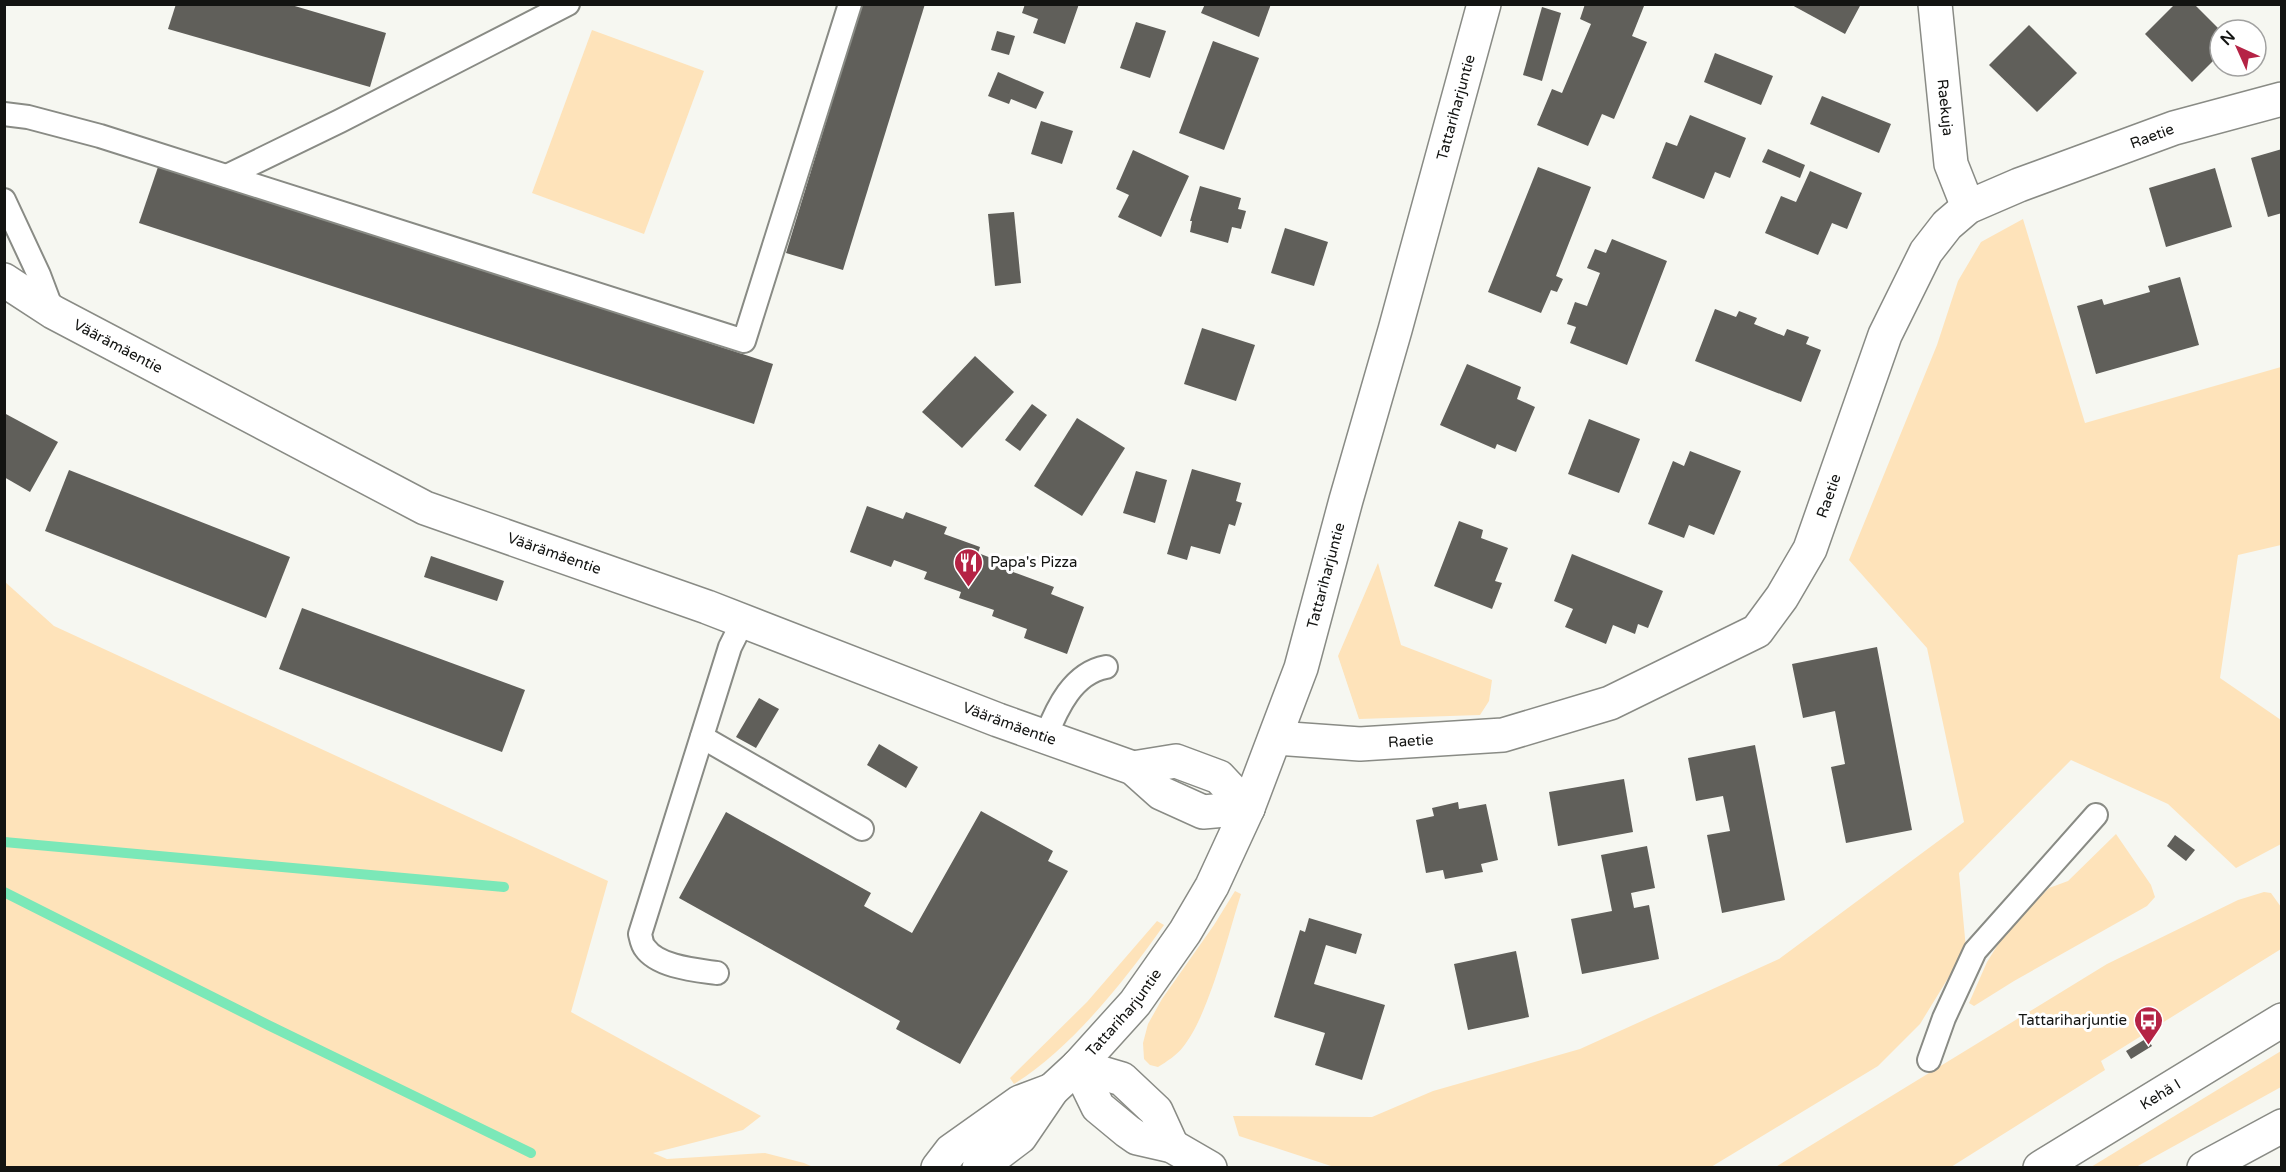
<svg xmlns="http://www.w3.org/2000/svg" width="2286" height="1172" viewBox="0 0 2286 1172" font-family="'Varela Round',sans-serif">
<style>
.green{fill:#fee3ba}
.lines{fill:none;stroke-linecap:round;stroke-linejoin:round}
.stream{stroke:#7be8b8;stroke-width:10}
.building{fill:#605f5a}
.lane-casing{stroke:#898b85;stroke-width:26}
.street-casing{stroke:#898b85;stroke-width:36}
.primary-casing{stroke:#898b85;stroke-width:36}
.highway-casing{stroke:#898b85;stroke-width:36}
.lane{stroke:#fff;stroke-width:22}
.street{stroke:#fff;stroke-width:33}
.primary{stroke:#fff;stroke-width:33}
.highway{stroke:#fff;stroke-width:33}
.labels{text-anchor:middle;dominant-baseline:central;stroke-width:6;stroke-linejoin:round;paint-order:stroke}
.street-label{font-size:15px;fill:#131412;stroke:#fff}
.poi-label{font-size:15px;fill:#131412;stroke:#fff;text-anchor:start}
</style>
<rect width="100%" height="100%" fill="#f6f7f1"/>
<g class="green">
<polygon points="592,30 704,71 644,234 532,193"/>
<polygon points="2023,219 2085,423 2281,367 2281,545 2238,555 2220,678 2281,720 2281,844 2236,868 2168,804 2071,760 1959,873 1966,949 1920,1024 1878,1066 1711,1167 1334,1167 1239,1136 1233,1116 1372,1117 1433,1091 1580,1049 1779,959 1964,822 1927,648 1849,560 1937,345 1958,281 1981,242"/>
<polygon points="1378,563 1401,645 1492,680 1489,701 1480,715 1359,719 1338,656"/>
<polygon points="4,581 54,626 608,881 571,1012 761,1116 743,1130 653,1153 667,1159 765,1153 804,1163 813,1167 5,1167"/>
<polygon points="2116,834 2151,885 2155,897 2147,906 2014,981 1974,1006 1969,1003 1987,962 2007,930 2049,888 2068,881"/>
<path d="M1235 891 1241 894C1228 935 1209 1015 1183 1047 1177 1055 1166 1062 1158 1067L1150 1065 1144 1059 1143 1043 1148 1024 1162 999 1214 925Z"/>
<polygon points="2264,892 2271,893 2281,907 2281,949 2101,1061 2105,1070 1951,1167 1774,1168 2107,964 2238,900"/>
<path d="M1157 921 1164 925C1126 979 1071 1049 1014 1084L1010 1078 1087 1002Z"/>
<polygon points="2281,1051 2281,1087 2136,1167 2091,1167"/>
</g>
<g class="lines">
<g class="stream">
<polyline points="4,842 504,887"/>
<polyline points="4,892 268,1025 531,1153"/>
</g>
</g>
<g class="building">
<polygon points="176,4 288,4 386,33 370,87 168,29"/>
<polygon points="862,4 925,4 843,270 786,253"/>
<polygon points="1025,4 1079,4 1065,44 1033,33 1038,19 1022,13"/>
<polygon points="1205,4 1271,4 1259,37 1201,13"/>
<polygon points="1585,4 1644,6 1632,36 1647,42 1614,119 1602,114 1588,146 1537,125 1552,89 1562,93 1591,24 1580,19"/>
<polygon points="1790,4 1861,4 1845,34"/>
<polygon points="2175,4 2194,4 2220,30 2220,54 2192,82 2145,34"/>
<polygon points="1542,7 1561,13 1542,81 1523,75"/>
<polygon points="1136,22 1166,31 1150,78 1120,68"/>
<polygon points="2029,25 2077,73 2037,112 1989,65"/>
<polygon points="997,31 1015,36 1009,55 991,50"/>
<polygon points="1213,41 1259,58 1224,150 1179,133"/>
<polygon points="1715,53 1773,76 1761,105 1704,82"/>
<polygon points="998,72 1044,92 1036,109 1011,99 1009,104 988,96"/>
<polygon points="1822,96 1891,124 1879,153 1810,124"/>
<polygon points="1690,115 1746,138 1730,178 1715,172 1704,199 1652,178 1666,142 1677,146"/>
<polygon points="1041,121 1073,131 1062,164 1031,154"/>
<polygon points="1768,149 1805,165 1800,178 1762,162"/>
<polygon points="2282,149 2282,213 2268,217 2251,158"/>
<polygon points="1133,150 1189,176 1161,237 1118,217 1129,195 1116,189"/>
<polygon points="159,164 773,364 754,424 139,223"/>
<polygon points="1538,167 1591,187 1556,276 1563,279 1557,292 1551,290 1541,313 1488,292"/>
<polygon points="2215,168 2232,227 2166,247 2149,188"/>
<polygon points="1810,171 1862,193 1847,229 1832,223 1818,255 1765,233 1781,196 1796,202"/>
<polygon points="1200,186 1241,198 1238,209 1246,211 1241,229 1232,227 1228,243 1190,232 1192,221 1190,221"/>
<polygon points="1014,212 1021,283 995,286 988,214"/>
<polygon points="1285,228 1328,242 1314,286 1271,273"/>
<polygon points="1612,239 1667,261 1627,365 1570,343 1576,327 1567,324 1575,302 1587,306 1600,273 1587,268 1595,249 1606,253"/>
<polygon points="2180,277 2199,345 2096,374 2077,306 2102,299 2104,305 2150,292 2148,286"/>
<polygon points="1715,309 1736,317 1739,311 1757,318 1754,324 1784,336 1787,329 1809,337 1806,344 1821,350 1801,402 1695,361"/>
<polygon points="1202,328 1255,345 1236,401 1184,384"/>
<polygon points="975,356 1014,392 962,448 922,412"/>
<polygon points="1467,364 1521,387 1517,399 1535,407 1516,452 1497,444 1495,449 1440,425"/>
<polygon points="1032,404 1047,415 1020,451 1005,440"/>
<polygon points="4,413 58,442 30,492 4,477"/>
<polygon points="1077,418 1125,448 1082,516 1034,486"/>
<polygon points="1589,419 1640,439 1619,493 1568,474"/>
<polygon points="1690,451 1741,471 1714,535 1689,525 1684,538 1648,524 1673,461 1684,466"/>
<polygon points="1192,469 1241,483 1236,501 1242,503 1235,526 1229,524 1220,554 1191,546 1187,560 1167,554"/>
<polygon points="69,470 290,557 266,618 45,531"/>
<polygon points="1136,471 1167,480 1155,523 1123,513"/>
<polygon points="867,506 903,519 906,512 947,527 944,534 980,547 978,553 1015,567 1013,572 1054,587 1051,594 1084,607 1067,654 1024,638 1027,629 992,616 994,610 959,598 961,592 924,579 927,572 894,560 891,567 850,552"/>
<polygon points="1459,521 1483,530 1481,538 1508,548 1495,581 1502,583 1492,609 1434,586"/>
<polygon points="1572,554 1663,591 1648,628 1638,624 1635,634 1613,625 1606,644 1565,627 1573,609 1554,601"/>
<polygon points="431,556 504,581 497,601 424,577"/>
<polygon points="302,608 525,690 502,752 279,669"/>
<polygon points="1877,647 1912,830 1846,843 1831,767 1845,764 1835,711 1803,718 1792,664"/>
<polygon points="759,698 779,709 756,748 736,737"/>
<polygon points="879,744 918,767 906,788 867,765"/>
<polygon points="1755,745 1785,900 1722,913 1707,835 1730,831 1723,796 1696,801 1688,758"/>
<polygon points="1624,779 1633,832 1558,846 1549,792"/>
<polygon points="1458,802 1459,809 1486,804 1498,860 1481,864 1483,872 1445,879 1443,870 1426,873 1416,820 1434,816 1432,808"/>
<polygon points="981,811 1053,851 1048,861 1068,871 960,1064 896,1029 900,1021 679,898 726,812 871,893 864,906 912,933"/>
<polygon points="2175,835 2195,850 2186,861 2167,846"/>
<polygon points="1647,846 1655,888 1631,893 1634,908 1649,905 1659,959 1582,974 1571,919 1612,911 1601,855"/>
<polygon points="1309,918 1362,934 1356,954 1326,945 1314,984 1385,1005 1362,1080 1315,1065 1325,1033 1274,1017 1300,930 1305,932"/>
<polygon points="1516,951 1529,1017 1468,1030 1454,964"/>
<polygon points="2147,1038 2152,1046 2131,1059 2126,1051"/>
</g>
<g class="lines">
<defs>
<g id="lane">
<polyline points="4,114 28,117 100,136 744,341 850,4"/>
<polyline points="227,176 340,121 568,4"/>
<polyline points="4,200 39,275 53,312"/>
<path d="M1046 736C1057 708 1073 673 1106 667"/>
<polyline points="702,737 862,829"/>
<path d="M717 973C696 970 658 967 645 948 642 945 641 938 640 934L730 647 743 621"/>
<polyline points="1929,1060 1944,1018 1975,951 2096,815"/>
</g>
<g id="street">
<path id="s1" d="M1935 4 1951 164 1968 207"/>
<path id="s2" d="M4 280 53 312 425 508 707 607 998 720 1133 768 1161 793 1203 812 1248 808"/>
<path id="s3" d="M1276 738 1360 744 1503 735 1610 703 1757 631 1782 597 1810 549 1885 335 1926 252 1947 225 1968 207 2019 185 2174 128 2282 99"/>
<polyline points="1133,768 1176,761 1219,777 1248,808"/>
<polyline points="1078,1066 1098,1107 1127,1131 1137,1138 1172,1146 1210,1168"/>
<polyline points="1078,1066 1122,1079 1156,1111 1172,1146"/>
</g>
<g id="primary">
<polyline points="938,1168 951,1151 1020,1102 1052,1090"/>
<path id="s4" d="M979 1168 1020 1137 1052 1090 1078 1066 1135 1003 1185 932 1212 886 1248 808 1301 668 1346 500 1395 330 1484 4"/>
</g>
<g id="highway">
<path id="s5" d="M2040 1168 2282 1020"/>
<polyline points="2204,1168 2282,1126"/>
</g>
</defs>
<use href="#lane" class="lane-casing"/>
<use href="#street" class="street-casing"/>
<use href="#primary" class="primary-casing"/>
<use href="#highway" class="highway-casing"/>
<use href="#lane" class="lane"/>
<use href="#street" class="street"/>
<use href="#primary" class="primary"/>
<use href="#highway" class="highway"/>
</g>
<defs>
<symbol id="restaurant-pin" viewBox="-11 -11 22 30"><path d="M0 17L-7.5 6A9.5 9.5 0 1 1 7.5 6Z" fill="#b52345" stroke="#fff"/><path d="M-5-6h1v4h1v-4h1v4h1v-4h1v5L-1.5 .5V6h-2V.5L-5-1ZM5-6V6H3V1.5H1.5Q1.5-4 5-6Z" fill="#fff"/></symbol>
<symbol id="bus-pin" viewBox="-11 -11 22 30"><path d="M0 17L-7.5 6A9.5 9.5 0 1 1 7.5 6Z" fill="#b52345" stroke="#fff"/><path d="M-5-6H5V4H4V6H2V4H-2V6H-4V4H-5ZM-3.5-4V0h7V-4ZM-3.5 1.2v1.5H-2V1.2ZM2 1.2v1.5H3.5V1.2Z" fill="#fff"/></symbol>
</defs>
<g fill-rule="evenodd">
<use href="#restaurant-pin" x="952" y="546" width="33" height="45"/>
<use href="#bus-pin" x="2132" y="1004" width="33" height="45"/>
</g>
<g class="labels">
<g class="street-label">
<text stroke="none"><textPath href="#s4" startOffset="1186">Tattariharjuntie</textPath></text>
<text stroke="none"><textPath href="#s1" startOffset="104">Raekuja</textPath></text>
<text stroke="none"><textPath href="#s3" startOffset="1179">Raetie</textPath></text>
<text stroke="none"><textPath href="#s2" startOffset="132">Väärämäentie</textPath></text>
<text stroke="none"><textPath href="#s3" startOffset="657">Raetie</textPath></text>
<text stroke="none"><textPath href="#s2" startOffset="616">Väärämäentie</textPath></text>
<text stroke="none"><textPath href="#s4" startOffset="700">Tattariharjuntie</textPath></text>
<text stroke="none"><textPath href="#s2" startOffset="1102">Väärämäentie</textPath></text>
<text stroke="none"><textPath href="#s3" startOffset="135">Raetie</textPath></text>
<text stroke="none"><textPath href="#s4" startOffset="214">Tattariharjuntie</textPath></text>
<text stroke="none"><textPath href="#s5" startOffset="141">Kehä I</textPath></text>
</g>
<g class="poi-label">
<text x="990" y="562">Papa's Pizza</text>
<text x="2127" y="1020" text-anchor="end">Tattariharjuntie</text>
</g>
</g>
<rect width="2286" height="1172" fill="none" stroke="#131412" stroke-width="12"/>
<g transform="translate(2238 48) rotate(315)"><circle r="28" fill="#ffffff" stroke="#a1a1a0" stroke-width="1.5"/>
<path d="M0-4.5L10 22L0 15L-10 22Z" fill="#b52345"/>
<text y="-9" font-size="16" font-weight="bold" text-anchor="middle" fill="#131412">N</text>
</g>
</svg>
